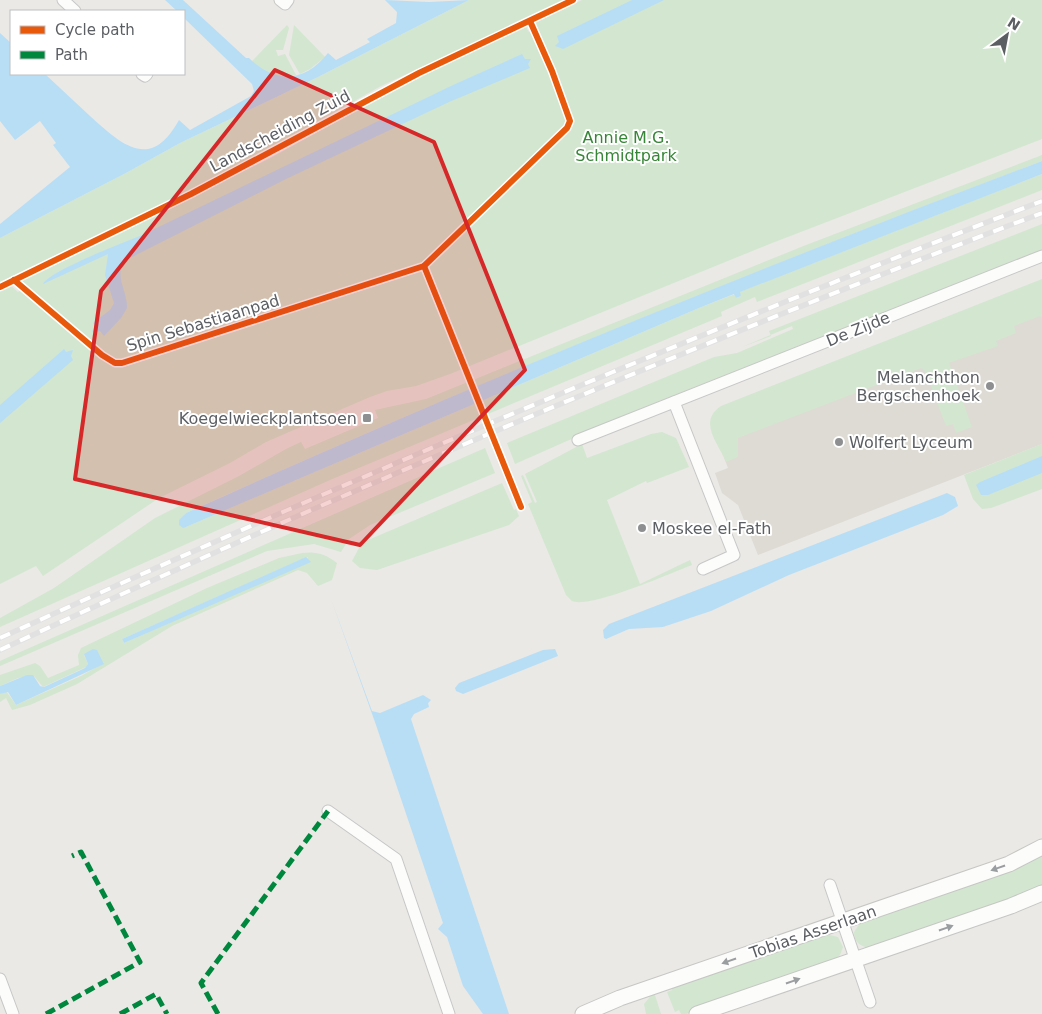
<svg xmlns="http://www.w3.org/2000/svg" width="1042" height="1014" viewBox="0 0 1042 1014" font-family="'DejaVu Sans',sans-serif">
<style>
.education{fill:#dedbd4}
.green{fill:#d3e6d0;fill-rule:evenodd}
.water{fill:#b8def6}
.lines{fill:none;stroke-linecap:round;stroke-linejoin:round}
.street-casing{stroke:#c7c7c7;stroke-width:13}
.secondary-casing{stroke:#c6c6c5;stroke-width:17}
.street{stroke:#fcfcfb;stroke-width:11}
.secondary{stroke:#fcfcfb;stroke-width:15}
.rail-casing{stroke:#e2e1e2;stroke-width:5.5}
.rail{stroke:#fff;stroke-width:4;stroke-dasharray:11;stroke-linecap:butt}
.quiet{stroke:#00873e;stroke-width:5;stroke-dasharray:10 5;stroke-linecap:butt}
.cycleway-casing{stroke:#fff;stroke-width:9}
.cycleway{stroke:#e8590c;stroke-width:6}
.oneway{fill:#9b9ea0}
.marked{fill:#d62828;fill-opacity:0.2;stroke:#d62828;stroke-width:4;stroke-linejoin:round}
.poi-dot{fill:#8d8f90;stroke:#fff;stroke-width:2}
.labels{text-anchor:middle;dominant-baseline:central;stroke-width:4;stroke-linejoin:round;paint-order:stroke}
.street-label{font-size:16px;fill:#5b5f63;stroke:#fff}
.park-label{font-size:16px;fill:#378537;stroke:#fff}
.poi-label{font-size:16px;fill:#5b5f63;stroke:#fff;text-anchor:end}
</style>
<rect width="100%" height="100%" fill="#eae9e5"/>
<polygon class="education" points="1042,281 1042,444 758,555 738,505 722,493 715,473 728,468 714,431"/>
<g class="green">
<polygon points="469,0 565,0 381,86 224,174 0,282 0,238 126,173 180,143 316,78"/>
<polygon points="582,0 1042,0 1042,139 767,245 450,374 416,386 387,391 370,397 266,442 230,463 159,498 43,576 36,566 0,584 0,290 10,285 18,292 27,286 20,280 267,160 425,73 526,27 529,32 537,28 535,23"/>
<path d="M287 25 289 28 283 50H276L278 56 285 54 296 75C277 79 265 74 252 61Z"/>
<polygon points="294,25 325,57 310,69 300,74 289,55"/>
<path d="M1042 155V161C754 271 467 386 186 513L179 522 186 527 699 308 735 294 736 298 741 296 739 292 1042 174V190L757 302 755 297 723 311 721 312 722 316 330 480 0 627V618L54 588 155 518 239 476 286 449 301 442 305 449 378 418 375 410 426 399 806 245Z"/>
<polygon points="1042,224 1042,250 639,409 515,464 507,443 714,357 737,353 793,329 792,326 742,347 771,336 769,331"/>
<path d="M1042 279V318L1040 316 1014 326 1016 333 996 341 998 346 949 363 972 427 956 433 953 424 946 426 925 371 921 368 738 438V457L726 462C719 444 697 422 721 406Z"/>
<path d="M662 432 676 438 689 467 647 483 646 481 607 500 640 584 690 560 692 565C671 573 590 609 572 601L566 595 528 504 532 502 521 476 523 475 535 503 537 502 525 474 582 444 587 458 651 434Z"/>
<polygon points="1042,444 1042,489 991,508 982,509 973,499 964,475"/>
<polygon points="485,448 495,473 370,525 349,539 341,552 314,544 267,551 0,666 0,661 11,656"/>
<polygon points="502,483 514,510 516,509 519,516 509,525 377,570 360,568 352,561 359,548 368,540"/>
<path d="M302 553C316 551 326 554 337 563L332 580 318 586 307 573 298 570 172 626 77 684 30 705 12 710 6 698 0 702V694L6 691 16 705 81 676 104 663 84 655 88 664 86 667 43 687 34 676 18 678 0 686V675L35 663 40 666 48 678 79 665 78 655 81 648 207 588 279 558ZM308 557 306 562 124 643 122 639Z"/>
<path d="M1042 852V888L869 948C860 946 854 942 854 932L860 923Z"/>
<polygon points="826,934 838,937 843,947 840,955 832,962 686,1014 681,1014 679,1010 675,1012 667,992 672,990 671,985"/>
<polygon points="654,992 661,1014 646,1014 644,1004"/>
</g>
<g class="water">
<path d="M165 0H183L246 58H249C276 84 304 83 328 53L336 60 370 42 367 39 396 23 397 12 385 0 429 2 469 0 316 78 180 143 126 173 0 238V224L70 167 53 145 56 143 40 121 15 140 0 121V33L11 43V74H45C60 88 75 102 90 116 123 146 151 171 179 120L190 130 251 96 254 91 252 84 184 18V11H177Z"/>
<polygon points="632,0 664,0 563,49 555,46 559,42 557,36"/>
<path d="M522 54 525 59H531L528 64 530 68 449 102 286 179 128 259C111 272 128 291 127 308L121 318 104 336 100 331 94 333 92 331 96 327 93 323 110 310 114 303 105 275 108 254 43 284C49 271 125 242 142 235L453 85Z"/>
<path d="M1042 161V174L740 292 741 296 736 298 734 294 699 308 186 527 183 528 179 525V520L186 513C467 386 754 270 1042 161Z"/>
<polygon points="64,349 66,352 73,350 71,356 73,360 0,423 0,405"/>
<polygon points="1042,456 1042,473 988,495 981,495 976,485 980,482"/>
<polygon points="947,493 955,497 958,506 943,515 789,575 711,611 663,627 629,629 606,639 604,638 603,630 609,624"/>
<polygon points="306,557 311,562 124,643 122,639"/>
<polygon points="331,599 372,711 380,713 423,695 431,700 428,703 429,707 414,714 411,719 509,1014 483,1014 463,986 447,937 438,929 443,923 376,725"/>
<polygon points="93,649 97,650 104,664 16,705 8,692 0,694 0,686 27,675 33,675 40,686 44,687 85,668 88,664 84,654"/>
<polygon points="555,649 558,656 463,694 456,691 455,688 459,683 543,650"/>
</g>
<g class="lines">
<defs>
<g id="street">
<polyline points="63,0 75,11"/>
<polyline points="280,0 285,4 288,0"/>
<polyline points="142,74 145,76 147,74"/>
<polyline points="674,402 734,555 703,569"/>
<polyline points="578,440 1042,256"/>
<polyline points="328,811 396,859 449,1014"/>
<polyline points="830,885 870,1002"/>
<polyline points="0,979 13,1014"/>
</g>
<g id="secondary">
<polyline points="583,1014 620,998 1009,864 1042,847"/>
<polyline points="697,1014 1011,906 1042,893"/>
</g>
</defs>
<use href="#street" class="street-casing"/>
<use href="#secondary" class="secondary-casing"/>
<use href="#street" class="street"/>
<use href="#secondary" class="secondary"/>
<defs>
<g id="rail">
<path d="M0 638C343 482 690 336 1042 201"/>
<path d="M0 650C341 492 690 346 1042 213"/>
</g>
</defs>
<use href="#rail" class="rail-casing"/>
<use href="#rail" class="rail"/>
<g class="quiet">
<polyline points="46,1014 140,962 81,852 72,856"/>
<polyline points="120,1014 156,994 167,1014"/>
<polyline points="218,1014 201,983 328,811"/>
</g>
<defs>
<g id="cycleway">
<polyline points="424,266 521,507"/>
<polyline points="14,280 102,355 115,363 122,363 424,266 567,128 570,121 552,71 530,21"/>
<polyline points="0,287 191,194 419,73 573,0"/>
</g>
</defs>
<use href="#cycleway" class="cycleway-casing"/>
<use href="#cycleway" class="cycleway"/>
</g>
<defs><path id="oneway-solid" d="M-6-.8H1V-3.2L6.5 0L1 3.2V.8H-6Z" transform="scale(1.25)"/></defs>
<g class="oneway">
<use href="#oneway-solid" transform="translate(998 868) rotate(161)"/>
<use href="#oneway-solid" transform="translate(946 928) rotate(-19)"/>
<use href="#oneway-solid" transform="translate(729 961) rotate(161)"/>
<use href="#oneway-solid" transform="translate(793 981) rotate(-19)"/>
</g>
<path class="marked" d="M275 70 434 142 525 370 360 545 75 479 101 291Z"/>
<g class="poi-dot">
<circle cx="990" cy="386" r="5"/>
<rect x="362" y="413" width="10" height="10" rx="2.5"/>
<circle cx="839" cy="442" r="5"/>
<circle cx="642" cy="528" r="5"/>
</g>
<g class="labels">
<g class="street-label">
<text transform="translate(280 131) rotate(-28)">Landscheiding Zuid</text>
<text transform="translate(203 323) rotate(-17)">Spin Sebastiaanpad</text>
<text transform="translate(858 329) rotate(-22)">De Zijde</text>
<text transform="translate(813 932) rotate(-19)">Tobias Asserlaan</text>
</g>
<g class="park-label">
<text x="626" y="137">Annie M.G.<tspan x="626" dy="18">Schmidtpark</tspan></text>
</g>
<g class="poi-label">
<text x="980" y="377">Melanchthon<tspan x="980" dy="18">Bergschenhoek</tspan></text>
<text x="357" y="418">Koegelwieckplantsoen</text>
<text x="849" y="442" text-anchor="start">Wolfert Lyceum</text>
<text x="652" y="528" text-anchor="start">Moskee el-Fath</text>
</g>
</g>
<rect x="10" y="10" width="175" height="65" fill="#ffffff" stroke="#bdbfc1"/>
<rect x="20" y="26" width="25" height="8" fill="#e8590c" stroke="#bdbfc1"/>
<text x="55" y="35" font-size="15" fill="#5b5f63">Cycle path</text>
<rect x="20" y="51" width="25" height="8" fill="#00873e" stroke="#bdbfc1"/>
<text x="55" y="60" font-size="15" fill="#5b5f63">Path</text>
<g transform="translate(1007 35) rotate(32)" stroke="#ffffff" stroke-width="4" paint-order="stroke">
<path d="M0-4L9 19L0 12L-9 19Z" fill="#5b5f63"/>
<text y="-8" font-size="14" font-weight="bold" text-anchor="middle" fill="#5b5f63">N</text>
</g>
</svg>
